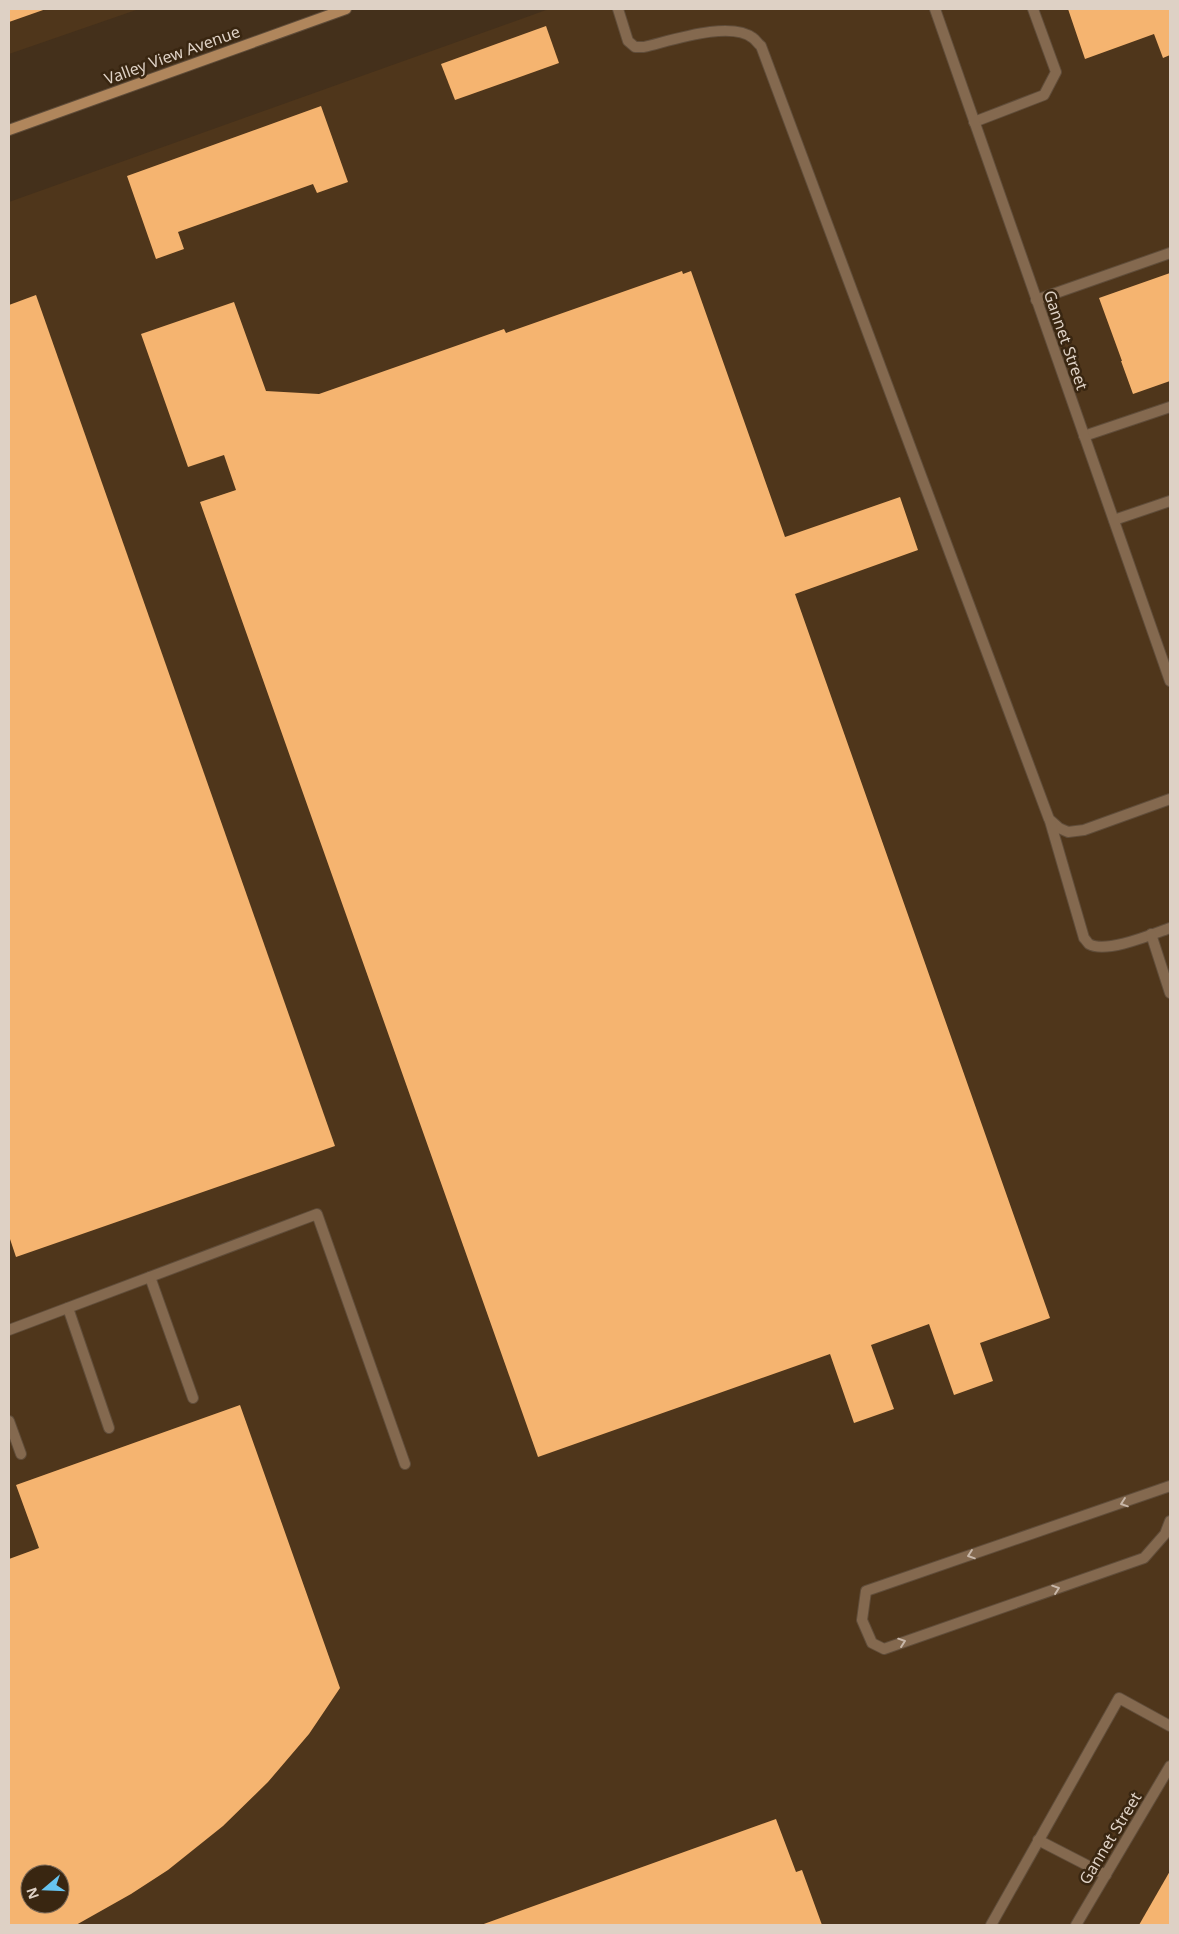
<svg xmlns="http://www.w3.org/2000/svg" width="1179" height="1934" viewBox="0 0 1179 1934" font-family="'Noto Sans',sans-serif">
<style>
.built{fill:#4f361b;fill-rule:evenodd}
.building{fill:#f5b470;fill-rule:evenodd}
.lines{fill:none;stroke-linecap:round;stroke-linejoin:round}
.lane-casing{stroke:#604d3a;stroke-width:12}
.street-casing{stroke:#604d3a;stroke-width:12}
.secondary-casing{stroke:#604d3a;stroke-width:12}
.lane{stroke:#84694f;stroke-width:10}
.street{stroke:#84694f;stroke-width:10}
.secondary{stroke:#b0865c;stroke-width:10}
.oneway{stroke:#c8b7a8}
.labels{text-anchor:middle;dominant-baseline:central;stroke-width:5;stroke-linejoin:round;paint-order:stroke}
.street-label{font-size:16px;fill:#ded1c5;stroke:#392611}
</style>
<rect width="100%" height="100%" fill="#44301b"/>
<g class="built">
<polygon points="9,9 139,9 9,54"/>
<path d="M549 9H1170V1925H9V202ZM30 1874H60V1904H30Z"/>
</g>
<g class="building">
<polygon points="9,9 46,9 9,22"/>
<polygon points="1068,9 1170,9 1170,55 1163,58 1154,34 1085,59"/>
<polygon points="546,26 559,63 455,100 441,64"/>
<polygon points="321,106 348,182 317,193 313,184 178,232 184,249 156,259 127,176"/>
<polygon points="682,271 683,274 691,271 785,537 900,497 918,550 795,594 1050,1318 980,1343 993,1381 954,1395 929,1324 871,1345 894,1409 854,1423 830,1354 538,1457 200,502 236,490 224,455 188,467 141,334 234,302 266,391 319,394 504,329 506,333"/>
<polygon points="1170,273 1170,381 1133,394 1121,361 1122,361 1099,298"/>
<polygon points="36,295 335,1146 16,1257 9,1236 9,305"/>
<path d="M240 1405 340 1688 309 1734 268 1782 223 1826 168 1870 131 1894 76 1925H9V1559L39 1548 16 1485ZM30 1874H60V1904H30Z"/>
<polygon points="776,1819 796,1872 802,1870 822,1925 481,1925"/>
<polygon points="1170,1871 1170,1925 1139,1925"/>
</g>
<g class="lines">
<defs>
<g id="lane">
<path d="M618 9 628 41 635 47H644C670 41 730 20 753 38 756 40 758 44 761 46L1049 819 1059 828 1068 832 1084 830 1170 799"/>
<polyline points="974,122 1044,95 1056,72 1033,9"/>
<polyline points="1036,300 1170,253"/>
<polyline points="1084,436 1170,407"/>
<polyline points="1114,520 1170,501"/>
<path d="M1050 821 1084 938C1086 940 1087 942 1089 944 1106 954 1153 934 1170 928"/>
<polyline points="1151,934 1170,993"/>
<polyline points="150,1277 193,1398"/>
<polyline points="68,1308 109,1428"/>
<polyline points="9,1330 317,1214 405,1464"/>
<polyline points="9,1421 21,1454"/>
<polyline points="1170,1486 866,1591 862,1620 872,1643 884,1649 1144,1558 1165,1534 1170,1521"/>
<polyline points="1038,1840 1106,1875"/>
<polyline points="991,1925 1119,1698 1170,1726"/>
</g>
<g id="street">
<polyline points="935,9 1170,681"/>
<polyline points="1076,1925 1170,1766"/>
</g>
<polyline id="secondary" points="9,130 346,9"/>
</defs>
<use href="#lane" class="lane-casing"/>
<use href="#street" class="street-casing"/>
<use href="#secondary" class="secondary-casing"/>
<use href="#lane" class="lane"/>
<use href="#street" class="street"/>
<use href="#secondary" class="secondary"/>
</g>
<defs><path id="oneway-chevron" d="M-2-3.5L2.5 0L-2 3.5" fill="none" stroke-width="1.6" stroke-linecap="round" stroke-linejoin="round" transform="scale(1.25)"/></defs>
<g class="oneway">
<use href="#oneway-chevron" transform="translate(1124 1503) rotate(161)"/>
<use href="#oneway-chevron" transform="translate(971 1555) rotate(161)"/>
<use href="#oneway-chevron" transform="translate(1056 1589) rotate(-19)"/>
<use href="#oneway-chevron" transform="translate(902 1642) rotate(-19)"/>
</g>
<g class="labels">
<g class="street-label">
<text transform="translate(172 55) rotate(-20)">Valley View Avenue</text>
<text transform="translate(1066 340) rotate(71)">Gannet Street</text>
<text transform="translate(1110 1838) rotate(-59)">Gannet Street</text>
</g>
</g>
<rect width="1179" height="1934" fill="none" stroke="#ded1c5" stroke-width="20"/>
<g transform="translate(45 1889) rotate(251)"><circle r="24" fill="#392611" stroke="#7b6a59"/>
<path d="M0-4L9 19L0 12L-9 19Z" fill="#67c4f0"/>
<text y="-8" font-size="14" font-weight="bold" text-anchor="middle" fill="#ded1c5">N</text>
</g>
</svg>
